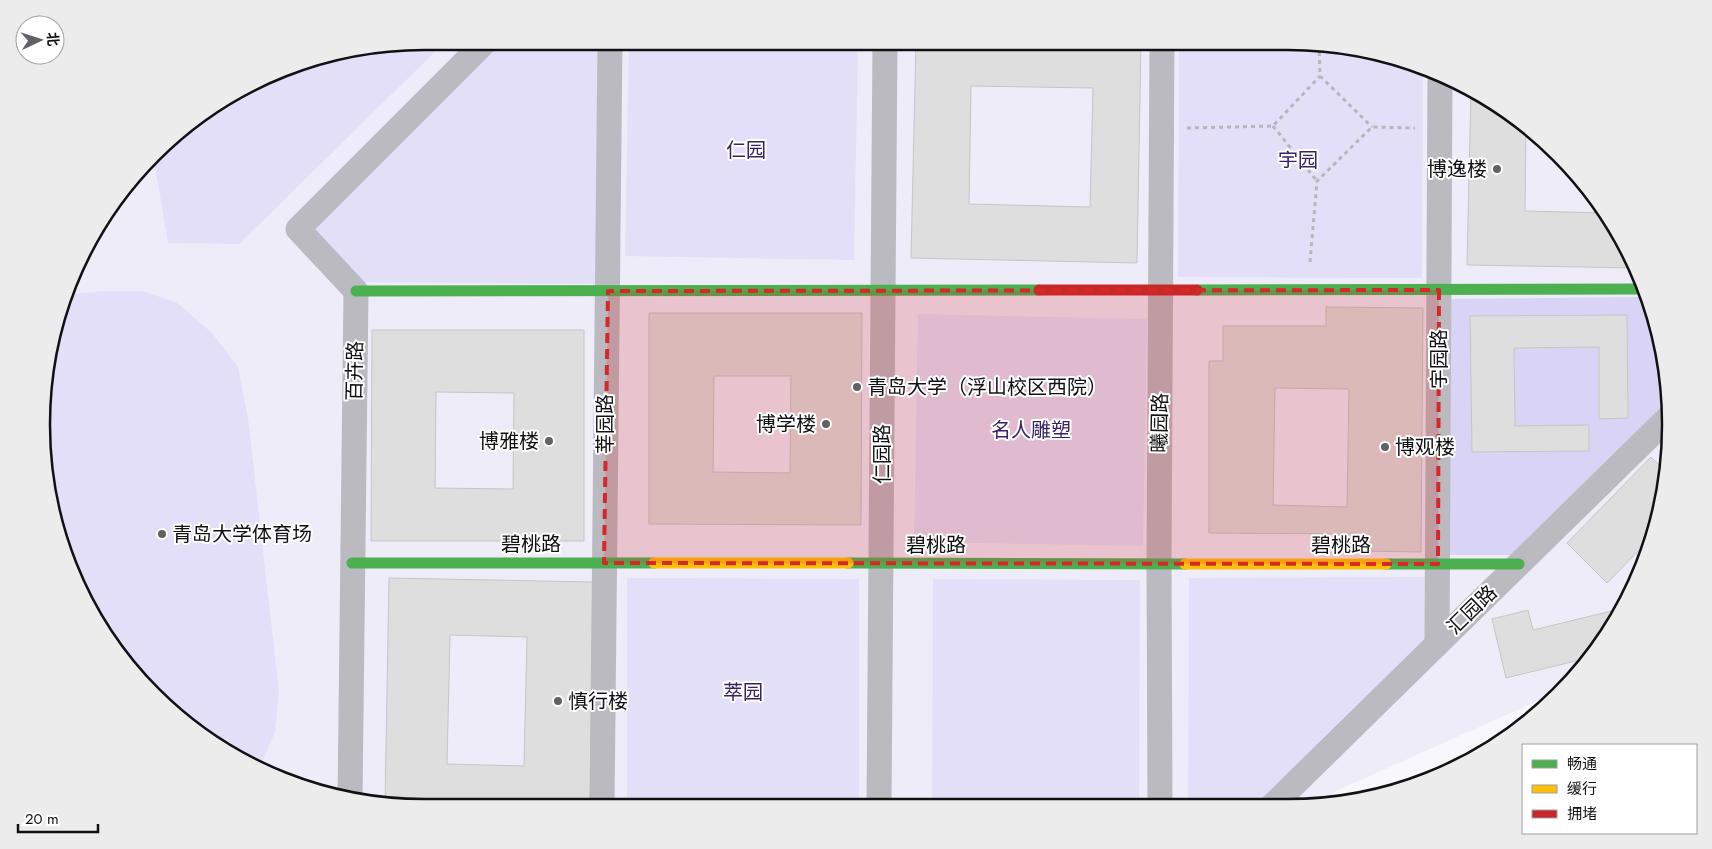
<svg xmlns="http://www.w3.org/2000/svg" width="1712" height="849" viewBox="0 0 1712 849" font-family="Jost,'Noto Sans SC',sans-serif">
<style>
.built{fill:#eeecf8}
.green{fill:#e3dff8}
.forest{fill:#d9d3f5;fill-rule:evenodd}
.building{fill:#dedede;stroke:#c5c5c5;fill-rule:evenodd}
.lines{fill:none;stroke-linecap:round;stroke-linejoin:round}
.path{stroke:#b6b6bb;stroke-width:3;stroke-dasharray:4 4;stroke-linecap:butt}
.street{stroke:#bbbac1;stroke-width:25}
.fast{stroke:#4caf50;stroke-width:11}
.slow{stroke:#ffc107;stroke-width:11}
.jam{stroke:#c62828;stroke-width:11}
.marked{fill:#d62828;fill-opacity:0.2;stroke:#d62828;stroke-width:4;stroke-dasharray:10 6;stroke-linejoin:round}
.poi-dot{fill:#626165;stroke:#fff;stroke-width:2}
.labels{text-anchor:middle;dominant-baseline:central;stroke-width:4;stroke-linejoin:round;paint-order:stroke}
.park-label{font-size:20px;fill:#372265;stroke:#fff}
.poi-label{font-size:20px;fill:#111013;stroke:#fff;text-anchor:start}
.street-label{font-size:20px;fill:#111013;stroke:#fff}
.rim{fill:none;stroke:#111013;stroke-width:2.5}
</style>
<rect width="100%" height="100%" fill="#f7f7fc"/>
<polygon class="built" points="425,41 1288,41 1363,49 1434,71 1501,106 1559,154 1606,212 1642,278 1663,350 1671,425 1663,500 1641,571 1592,658 1557,692 1334,792 1321,804 424,808 349,800 278,778 211,743 154,696 81,594 44,474 49,349 71,278 106,212 191,121 301,62"/>
<g class="green">
<polygon points="424,41 446,41 239,244 168,243 154,160 191,121 301,62"/>
<polygon points="502,41 599,41 597,284 358,282 306,227"/>
<polygon points="629,41 858,41 854,260 625,256"/>
<polygon points="1179,41 1288,41 1363,49 1423,67 1422,278 1178,277"/>
<polygon points="105,291 143,291 177,303 211,332 238,367 248,418 279,692 275,732 259,769 211,743 154,696 81,594 44,474 49,349 65,295"/>
<polygon points="918,314 1147,319 1143,546 914,542"/>
<polygon points="1426,577 1427,638 1257,805 1188,805 1189,578"/>
<polygon points="627,578 859,579 859,806 627,807"/>
<polygon points="933,579 1140,580 1139,805 932,806"/>
</g>
<path class="forest" d="M1647 297 1663 350 1669 405 1516 555H1446L1448 299ZM1627 315 1628 418H1599V347L1514 348 1515 426H1589V451L1472 452 1471 316Z"/>
<g class="building">
<path d="M916 41H1141L1137 263 911 258ZM971 86 1093 88 1090 207 969 204Z"/>
<polygon points="1471,90 1501,106 1526,127 1525,211 1607,213 1636,268 1467,265"/>
<path d="M1326 307 1423 308 1421 552 1359 551V534L1209 533V361H1223V326H1326ZM1275 388 1349 389 1347 507 1273 505Z"/>
<path d="M649 313H862L861 525 649 524ZM714 376H791L790 473 713 472Z"/>
<polygon points="1627,315 1628,418 1599,419 1599,347 1514,348 1515,426 1589,425 1589,451 1472,452 1470,316"/>
<path d="M372 330H584V541H371ZM436 392 514 393 513 489 435 488Z"/>
<polygon points="1651,457 1666,472 1663,500 1652,537 1607,583 1567,543"/>
<path d="M389 578 593 582 590 807 424 808 385 804ZM450 635 527 637 524 766 447 764Z"/>
<polygon points="1620,609 1592,657 1506,678 1492,619 1528,610 1533,630"/>
</g>
<g class="lines">
<g class="path">
<polyline points="1319,44 1320,76 1372,127"/>
<polyline points="1273,126 1317,181"/>
<polyline points="1187,128 1273,126 1320,76"/>
<polyline points="1310,262 1317,181 1372,127 1415,128"/>
</g>
<g class="street">
<polyline points="1437,644 1440,74"/>
<polyline points="350,800 356,291 298,229 486,41"/>
<polyline points="1160,805 1159,564 1162,41"/>
<polyline points="1273,805 1670,416"/>
<polyline points="879,806 885,41"/>
<polyline points="602,807 610,41"/>
</g>
<g class="fast">
<polyline points="1197,290 1645,289"/>
<polyline points="356,291 1039,290"/>
<polyline points="352,563 654,563"/>
<polyline points="848,563 1185,564"/>
<polyline points="1386,564 1519,564"/>
</g>
<g class="slow">
<polyline points="654,563 848,563"/>
<polyline points="1185,564 1386,564"/>
</g>
<polyline class="jam" points="1039,290 1197,290"/>
</g>
<path class="marked" d="M1439 290 1438 564 604 563 608 291Z"/>
<g class="poi-dot">
<circle cx="1497" cy="169" r="5"/>
<circle cx="857" cy="387" r="5"/>
<circle cx="826" cy="424" r="5"/>
<circle cx="549" cy="441" r="5"/>
<circle cx="1385" cy="447" r="5"/>
<circle cx="162" cy="534" r="5"/>
<circle cx="558" cy="701" r="5"/>
</g>
<g class="labels">
<g class="park-label">
<text x="746" y="150">仁园</text>
<text x="1298" y="160">宇园</text>
<text x="1031" y="430">名人雕塑</text>
<text x="743" y="692">萃园</text>
</g>
<g class="poi-label">
<text x="1487" y="169" text-anchor="end">博逸楼</text>
<text x="867" y="387">青岛大学（浮山校区西院）</text>
<text x="816" y="424" text-anchor="end">博学楼</text>
<text x="539" y="441" text-anchor="end">博雅楼</text>
<text x="1395" y="447">博观楼</text>
<text x="172" y="534">青岛大学体育场</text>
<text x="568" y="701">慎行楼</text>
</g>
<g class="street-label">
<text transform="translate(1439 359) rotate(-90)">宇园路</text>
<text transform="translate(355 371) rotate(-89)">百卉路</text>
<text transform="translate(1160 423) rotate(-89)">曦园路</text>
<text transform="translate(605 424) rotate(-90)">莘园路</text>
<text transform="translate(882 454) rotate(-90)">仁园路</text>
<text x="531" y="544">碧桃路</text>
<text x="936" y="545">碧桃路</text>
<text x="1341" y="545">碧桃路</text>
<text transform="translate(1472 610) rotate(-44)">汇园路</text>
</g>
</g>
<path d="M0 0H1712V849H0ZM424 50H1288A374 374 0 0 1 1662 424V425A374 374 0 0 1 1288 799H424A374 374 0 0 1 50 425V424A374 374 0 0 1 424 50Z" fill="#ececec" fill-rule="evenodd"/>
<path class="rim" d="M424 50H1288A374 374 0 0 1 1662 424V425A374 374 0 0 1 1288 799H424A374 374 0 0 1 50 425V424A374 374 0 0 1 424 50Z"/>
<rect x="1522" y="744" width="175" height="90" fill="#ffffff" stroke="#a09fa1"/>
<rect x="1532" y="760" width="25" height="8" fill="#4caf50" stroke="#a09fa1"/>
<text x="1567" y="769" font-size="15" fill="#111013">畅通</text>
<rect x="1532" y="785" width="25" height="8" fill="#ffc107" stroke="#a09fa1"/>
<text x="1567" y="794" font-size="15" fill="#111013">缓行</text>
<rect x="1532" y="810" width="25" height="8" fill="#c62828" stroke="#a09fa1"/>
<text x="1567" y="819" font-size="15" fill="#111013">拥堵</text>
<g transform="translate(40 40) rotate(86)"><circle r="24" fill="#ffffff" stroke="#a09fa1"/>
<path d="M0-4L9 19L0 12L-9 19Z" fill="#626165"/>
<text y="-8" font-size="14" font-weight="bold" text-anchor="middle" fill="#111013">北</text>
</g>
<path d="M18 824v8h80v-8" fill="none" stroke="#111013" stroke-width="2.5"/>
<text x="25" y="824" font-size="15" fill="#111013" stroke="#ffffff" stroke-width="4" paint-order="stroke">20 m</text>
</svg>
